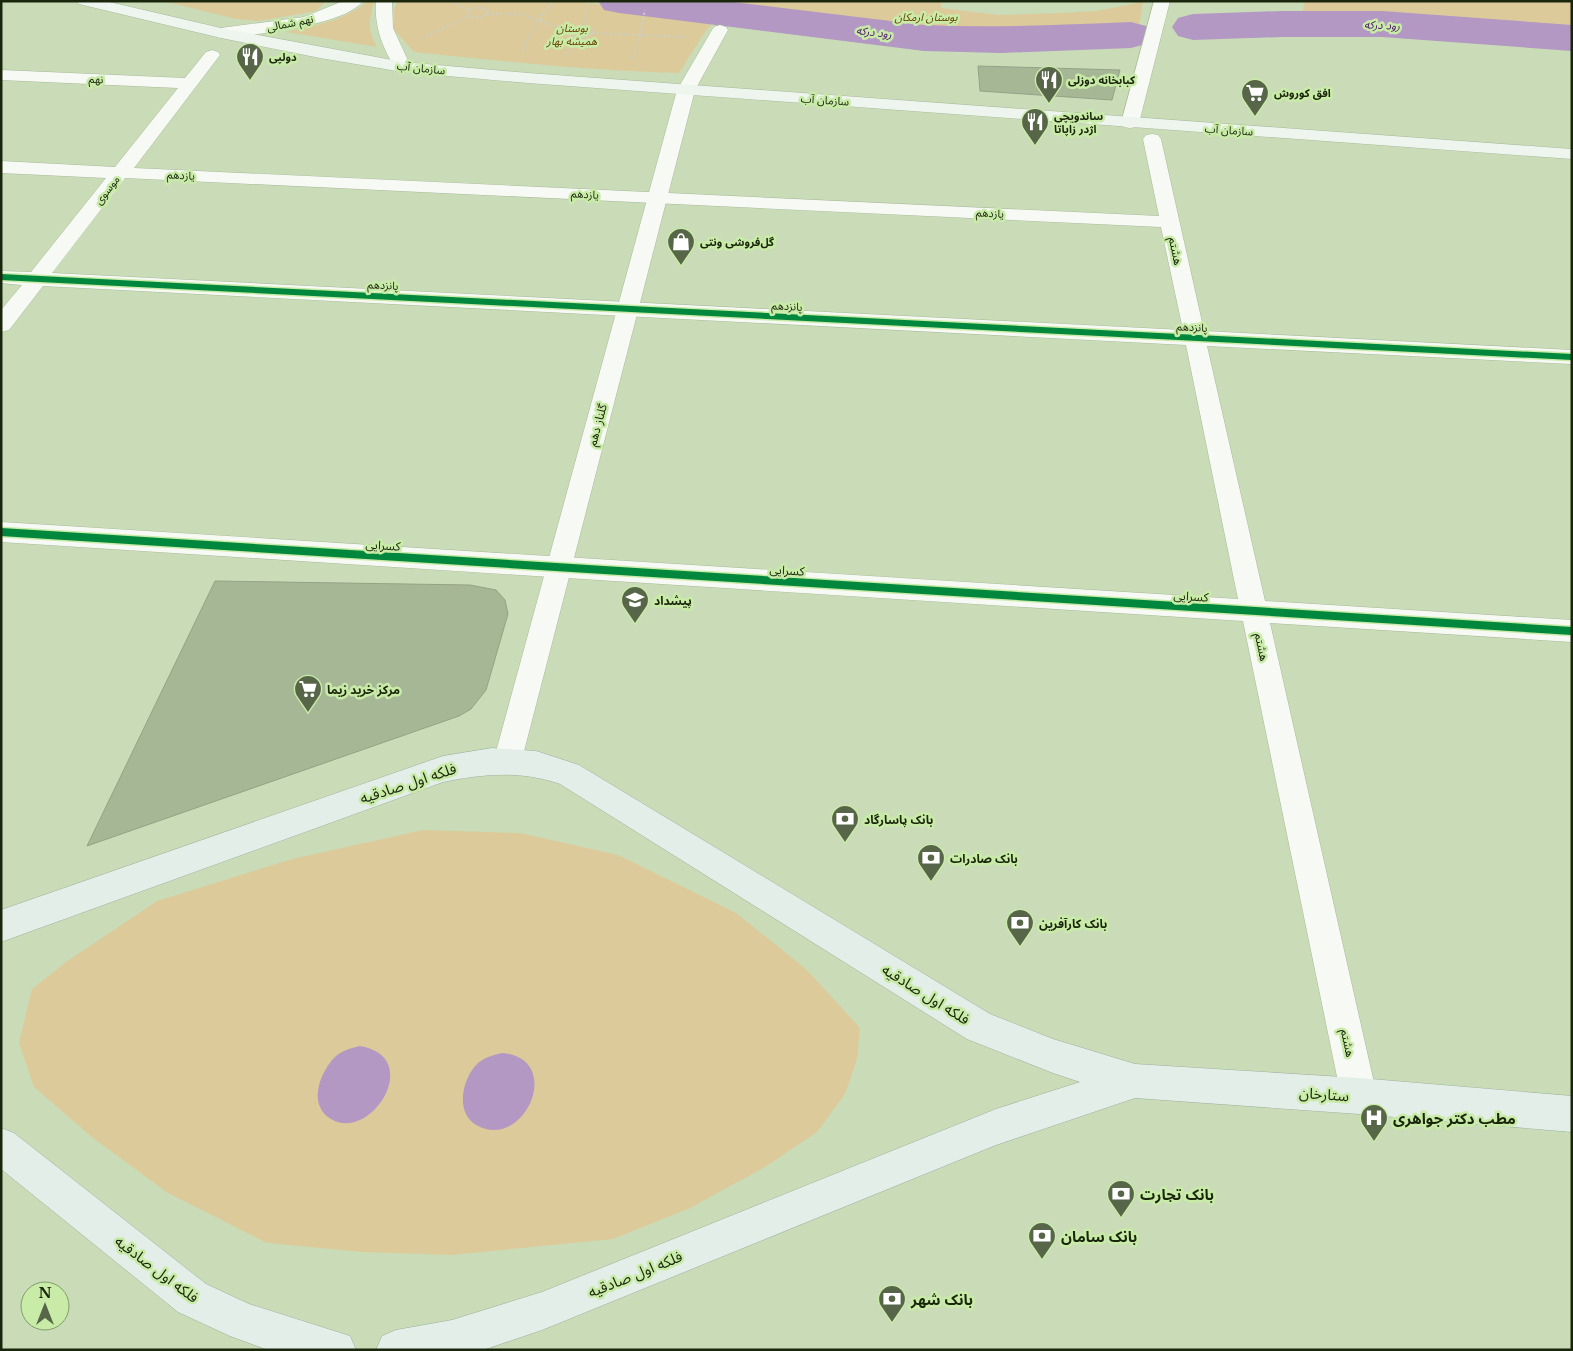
<svg xmlns="http://www.w3.org/2000/svg" width="1573" height="1351" viewBox="0 0 1573 1351" font-family="'Libre Baskerville','Noto Sans Arabic',serif">
<style>
.green{fill:#dcca9a}
.water{fill:#b298c3}
.lines{fill:none;stroke-linecap:round;stroke-linejoin:round}
.river{fill:#b298c3;fill-rule:evenodd}
.building{fill:#a6b796;stroke:#94a285}
.minor-casing{stroke:#a9b99b;stroke-width:1}
.tertiary-casing{stroke:#a9b99b;stroke-width:1}
.secondary-casing{stroke:#a9b99b;stroke-width:1}
.primary-casing{stroke:#9aaf9d;stroke-width:1}
.path{stroke:#cad0c5;stroke-width:2;stroke-dasharray:2 2.5;stroke-linecap:butt}
.minor{fill:#f7faf4;fill-rule:evenodd}
.tertiary{fill:#f7faf4;fill-rule:evenodd}
.secondary{fill:#eef4ee;fill-rule:evenodd}
.primary{fill:#e4eee8;fill-rule:evenodd}
.cycleway-far1-casing{stroke:#c9eba8;stroke-width:9}
.cycleway-casing{stroke:#c9eba8;stroke-width:11}
.cycleway-far1{stroke:#00873e;stroke-width:6}
.cycleway{stroke:#00873e;stroke-width:8}
.labels{text-anchor:middle;dominant-baseline:central;stroke-width:5;stroke-linejoin:round;paint-order:stroke}
.far-park-label{font-size:11px;font-style:italic;fill:#694000;stroke:#c9eba8}
.far-street-label{font-size:11px;fill:#1a260c;stroke:#c9eba8}
.far-water-label{font-size:11px;font-style:italic;fill:#4d0f6e;stroke:#c9eba8}
.far-poi-label{font-size:11px;font-weight:bold;fill:#1a260c;stroke:#c9eba8;text-anchor:start}
.street-label{font-size:12px;fill:#1a260c;stroke:#c9eba8}
.poi-label{font-size:12px;font-weight:bold;fill:#1a260c;stroke:#c9eba8;text-anchor:start}
.near-street-label{font-size:15px;fill:#1a260c;stroke:#c9eba8}
.near-poi-label{font-size:15px;font-weight:bold;fill:#1a260c;stroke:#c9eba8;text-anchor:start}
</style>
<rect width="100%" height="100%" fill="#c9dcb7"/>
<g class="green">
<polygon points="163,1 326,1 316,11 259,21 236,19"/>
<path d="M368 1H374C369 21 367 29 377 47L286 32C314 25 345 21 368 1Z"/>
<path d="M398 1H574L715 19 701 38 679 73C590 71 502 61 414 52L394 30V9Z"/>
<polygon points="671,1 941,1 941,8 999,15 1062,13 1096,11 1143,2 1139,26 1124,30 1083,33 1011,35 931,33"/>
<polygon points="1305,1 1572,1 1572,27 1397,13 1302,14"/>
<polygon points="423,830 520,833 618,855 736,913 806,969 860,1028 857,1059 845,1094 817,1132 765,1167 690,1208 613,1239 451,1255 363,1252 267,1243 168,1193 93,1138 34,1087 19,1043 32,989 66,962 157,901 292,859"/>
</g>
<g class="water">
<path d="M360 1046C425 1057 371 1143 331 1119 307 1105 320 1071 336 1056 343 1050 352 1048 360 1046Z"/>
<path d="M502 1053C565 1058 525 1150 478 1126 454 1114 462 1078 478 1063 485 1057 494 1055 502 1053Z"/>
</g>
<g class="lines">
<g class="river">
<path d="M598 1H725L924 25C993 28 1062 25 1131 22L1146 26 1153 35 1146 44 1131 48 1001 53 924 51 619 13 604 10Z"/>
<polygon points="1281,11 1382,11 1572,25 1572,51 1382,37 1281,37 1193,40 1178,36 1172,27 1178,18 1193,14"/>
</g>
</g>
<g class="building">
<polygon points="978,66 1120,70 1112,100 980,91"/>
<polygon points="215,581 470,585 496,590 505,600 508,614 486,690 471,709 459,716 87,846"/>
</g>
<g class="lines">
<defs>
<g id="minor">
<polygon points="1154,1 1170,1 1139,123 1136,127 1130,128 1124,127 1121,123"/>
<polygon points="720,25 726,27 728,30 695,90 692,94 680,94 677,90 712,30 714,27"/>
<path d="M212 50 218 52 220 55 134 168 1159 216 1143 139 1146 135 1152 134 1158 135 1161 139 1204 331 1572 350V364L1207 346 1265 601 1572 620V642L1270 623 1377 1096 1371 1108 1359 1114 1347 1108 1341 1096 1243 621 1 542V522L1238 599 1186 345 43 286 9 330 1 332V310L22 285 1 283V271L31 272 106 178 1 173V161L115 167 178 88 1 80V70L185 78 206 52ZM125 178 1161 227 1183 330 52 273Z"/>
</g>
<g id="tertiary">
<path d="M343 1H363C344 26 252 35 221 38L215 36 213 33 215 30 221 28 304 17Z"/>
<path d="M376 1H392L393 28 411 67 409 71H397C383 49 374 27 376 1Z"/>
<polygon points="686,85 692,86 695,90 522,759 518,768 508,772 498,768 494,759 677,90 680,86"/>
</g>
<polygon id="secondary" points="76,1 105,1 221,28 403,62 528,73 1572,149 1572,159 528,83 403,72 320,58 221,38 79,4"/>
<g id="primary">
<path d="M492 748 536 751 579 765 990 1014 1053 1039 1135 1064 1359 1078 1572 1096V1132L1359 1114 1135 1098 996 1145 542 1330 483 1350H376L382 1336 396 1330 452 1320 542 1292 996 1109 1080 1082 1053 1073 967 1039 560 784C520 770 483 774 443 782L1 942V910L443 756Z"/>
<polygon points="1,1128 14,1133 206,1284 249,1304 350,1336 356,1350 268,1350 230,1336 178,1312 1,1169"/>
</g>
</defs>
<use href="#minor" class="minor-casing"/>
<use href="#tertiary" class="tertiary-casing"/>
<use href="#secondary" class="secondary-casing"/>
<use href="#primary" class="primary-casing"/>
<g class="path">
<polyline points="449,1 469,10"/>
<polygon points="479,7 487,10 487,14 478,18 467,15 469,10"/>
<polyline points="487,14 520,14 570,31"/>
<polygon points="579,27 587,27 593,31 588,37 577,38 569,35 570,31"/>
<polyline points="583,27 588,3"/>
<polyline points="592,33 683,37"/>
<polyline points="422,38 469,16"/>
<polyline points="522,51 539,20 553,1"/>
<polyline points="567,54 577,39"/>
<polyline points="632,58 640,35 645,10"/>
</g>
<use href="#minor" class="minor"/>
<use href="#tertiary" class="tertiary"/>
<use href="#secondary" class="secondary"/>
<use href="#primary" class="primary"/>
<defs>
<polyline id="cycleway-far1" points="1,277 1572,357"/>
<polyline id="cycleway" points="1,532 1572,631"/>
</defs>
<use href="#cycleway-far1" class="cycleway-far1-casing"/>
<use href="#cycleway" class="cycleway-casing"/>
<use href="#cycleway-far1" class="cycleway-far1"/>
<use href="#cycleway" class="cycleway"/>
</g>
<defs>
<symbol id="restaurant-pin" viewBox="-11 -11 22 30"><path d="M0 17L-7.5 6A9.5 9.5 0 1 1 7.5 6Z" fill="#576648" stroke="#c9eba8"/><path d="M-5-6h1v4h1v-4h1v4h1v-4h1v5L-1.5 .5V6h-2V.5L-5-1ZM5-6V6H3V1.5H1.5Q1.5-4 5-6Z" fill="#fff"/></symbol>
<symbol id="supermarket-pin" viewBox="-11 -11 22 30"><path d="M0 17L-7.5 6A9.5 9.5 0 1 1 7.5 6Z" fill="#576648" stroke="#c9eba8"/><path d="M-6-5.5h2.5l.6 2H6L4.5 2H-2.5L-4.4-4H-6ZM-1.5 3.2a1.3 1.3 0 1 0 .1 0ZM3 3.2a1.3 1.3 0 1 0 .1 0Z" fill="#fff"/></symbol>
<symbol id="shop-pin" viewBox="-11 -11 22 30"><path d="M0 17L-7.5 6A9.5 9.5 0 1 1 7.5 6Z" fill="#576648" stroke="#c9eba8"/><path d="M-5-2.5h2.3a2.7 3.5 0 0 1 5.4 0H5L5.5 6h-11ZM-1.5-2.5h3a1.5 2.3 0 0 0-3 0Z" fill="#fff"/></symbol>
<symbol id="school-pin" viewBox="-11 -11 22 30"><path d="M0 17L-7.5 6A9.5 9.5 0 1 1 7.5 6Z" fill="#576648" stroke="#c9eba8"/><path d="M0-5L7-2L0 1L-7-2ZM-4 1L0 2.5L4 1V4Q0 6-4 4Z" fill="#fff"/></symbol>
<symbol id="bank-pin" viewBox="-11 -11 22 30"><path d="M0 17L-7.5 6A9.5 9.5 0 1 1 7.5 6Z" fill="#576648" stroke="#c9eba8"/><path d="M-6-4H6V4H-6ZM0-2.3a2.3 2.3 0 1 0 0 4.6a2.3 2.3 0 1 0 0-4.6Z" fill="#fff"/></symbol>
<symbol id="hospital-pin" viewBox="-11 -11 22 30"><path d="M0 17L-7.5 6A9.5 9.5 0 1 1 7.5 6Z" fill="#576648" stroke="#c9eba8"/><path d="M-5-5h3v3.5h4V-5h3V5h-3V1.5h-4V5h-3Z" fill="#fff"/></symbol>
</defs>
<g fill-rule="evenodd">
<use href="#restaurant-pin" x="234" y="41" width="32" height="43"/>
<use href="#restaurant-pin" x="1033" y="64" width="32" height="43"/>
<use href="#supermarket-pin" x="1239" y="77" width="32" height="43"/>
<use href="#restaurant-pin" x="1019" y="106" width="32" height="43"/>
<use href="#shop-pin" x="665" y="226" width="32" height="43"/>
<use href="#school-pin" x="619" y="584" width="32" height="43"/>
<use href="#supermarket-pin" x="292" y="673" width="32" height="43"/>
<use href="#bank-pin" x="829" y="803" width="32" height="43"/>
<use href="#bank-pin" x="915" y="842" width="32" height="43"/>
<use href="#bank-pin" x="1004" y="907" width="32" height="43"/>
<use href="#hospital-pin" x="1358" y="1102" width="32" height="43"/>
<use href="#bank-pin" x="1105" y="1178" width="32" height="43"/>
<use href="#bank-pin" x="1026" y="1220" width="32" height="43"/>
<use href="#bank-pin" x="876" y="1283" width="32" height="43"/>
</g>
<g class="labels">
<g class="far-park-label">
<text x="926" y="17">بوستان ارمکان</text>
<text x="572" y="28">بوستان<tspan x="572" dy="13">همیشه بهار</tspan></text>
</g>
<g class="far-street-label">
<text transform="translate(290 23) rotate(-11)">نهم شمالی</text>
<text transform="translate(421 68) rotate(6)">سازمان آب</text>
<text transform="translate(96 79) rotate(2)">نهم</text>
<text transform="translate(825 100) rotate(4)">سازمان آب</text>
<text transform="translate(1229 130) rotate(4)">سازمان آب</text>
<text transform="translate(181 175) rotate(3)">یازدهم</text>
<text transform="translate(107 190) rotate(-52)">موسوی</text>
<text transform="translate(585 194) rotate(3)">یازدهم</text>
<text transform="translate(990 213) rotate(3)">یازدهم</text>
<text transform="translate(383 285) rotate(3)">پانزدهم</text>
<text transform="translate(787 306) rotate(3)">پانزدهم</text>
<text transform="translate(1192 327) rotate(3)">پانزدهم</text>
</g>
<g class="far-water-label">
<text transform="translate(1382 25) rotate(2)">رود درکه</text>
<text transform="translate(874 32) rotate(7)">رود درکه</text>
</g>
<g class="far-poi-label">
<text x="269" y="57">دولپی</text>
<text x="1068" y="80">کبابخانه دوزلی</text>
<text x="1274" y="93">افق کوروش</text>
<text x="1054" y="116">ساندویچی<tspan x="1054" dy="13">اژدر زاپاتا</tspan></text>
<text x="700" y="242">گل‌فروشی ونتی</text>
</g>
<g class="street-label">
<text transform="translate(1176 251) rotate(78)">هشتم</text>
<text transform="translate(597 425) rotate(-75)">گلناز دهم</text>
<text transform="translate(383 545) rotate(4)">کسرایی</text>
<text transform="translate(787 570) rotate(4)">کسرایی</text>
<text transform="translate(1191 596) rotate(4)">کسرایی</text>
<text transform="translate(1262 647) rotate(78)">هشتم</text>
<text transform="translate(1348 1043) rotate(78)">هشتم</text>
</g>
<g class="poi-label">
<text x="654" y="600">پیشداد</text>
<text x="327" y="689">مرکز خرید زیما</text>
<text x="864" y="819">بانک پاسارگاد</text>
<text x="950" y="858">بانک صادرات</text>
<text x="1039" y="923">بانک کارآفرین</text>
</g>
<g class="near-street-label">
<text transform="translate(408 783) rotate(-18)">فلکه اول صادقیه</text>
<text transform="translate(926 994) rotate(32)">فلکه اول صادقیه</text>
<text transform="translate(1324 1094) rotate(4)">ستارخان</text>
<text transform="translate(157 1269) rotate(37)">فلکه اول صادقیه</text>
<text transform="translate(635 1274) rotate(-22)">فلکه اول صادقیه</text>
</g>
<g class="near-poi-label">
<text x="1393" y="1118">مطب دکتر جواهری</text>
<text x="1140" y="1194">بانک تجارت</text>
<text x="1061" y="1236">بانک سامان</text>
<text x="911" y="1299">بانک شهر</text>
</g>
</g>
<rect width="1573" height="1351" fill="none" stroke="#1a260c" stroke-width="5"/>
<g transform="translate(45 1306)"><circle r="24" fill="#c9eba8" stroke="#839c6a"/>
<path d="M0-4L9 19L0 12L-9 19Z" fill="#576648"/>
<text y="-8" font-size="14" font-weight="bold" text-anchor="middle" fill="#1a260c">N</text>
</g>
</svg>
